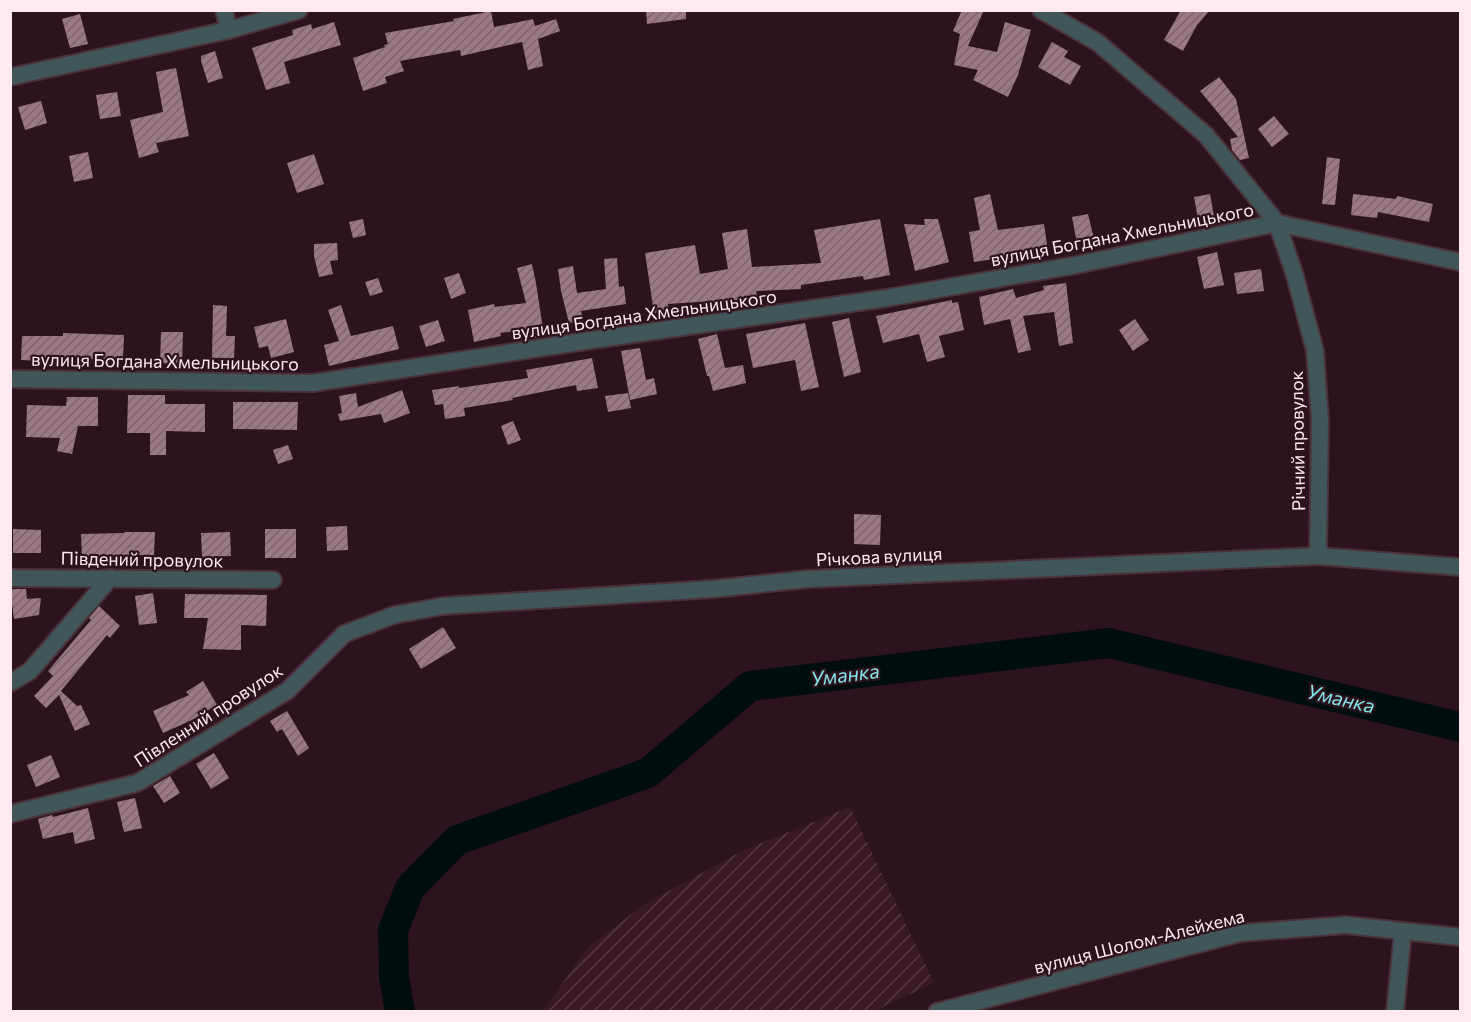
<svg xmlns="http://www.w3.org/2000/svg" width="1471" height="1022" viewBox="0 0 1471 1022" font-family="Commissioner,sans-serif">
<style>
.industrial{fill:url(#industrial-furrows)}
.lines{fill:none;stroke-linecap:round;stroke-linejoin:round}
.river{stroke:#000d0e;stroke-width:30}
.building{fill:url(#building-hatch)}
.minor-casing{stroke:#4a313a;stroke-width:20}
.minor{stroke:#405658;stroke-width:16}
.labels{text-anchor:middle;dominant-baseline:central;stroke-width:4.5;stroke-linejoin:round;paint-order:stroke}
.street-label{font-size:18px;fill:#fde9ef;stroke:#2d131d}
.water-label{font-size:20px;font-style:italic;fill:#84e4e9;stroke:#2d131d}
</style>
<defs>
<pattern id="industrial-furrows" width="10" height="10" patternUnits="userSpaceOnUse" patternTransform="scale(1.5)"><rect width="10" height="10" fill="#3a1926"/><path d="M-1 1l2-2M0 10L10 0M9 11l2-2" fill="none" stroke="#573a46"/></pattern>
<pattern id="building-hatch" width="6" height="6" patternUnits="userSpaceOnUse" patternTransform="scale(1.5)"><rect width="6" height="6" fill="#9a7884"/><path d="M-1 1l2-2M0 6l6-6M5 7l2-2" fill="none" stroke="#7b646c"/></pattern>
</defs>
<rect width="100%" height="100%" fill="#2d131d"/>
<polygon class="industrial" points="850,807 934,983 874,1011 543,1011 588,947 648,902 742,851"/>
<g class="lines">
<polyline class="river" points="400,1012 394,977 393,930 410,888 457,840 648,773 750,686 1109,643 1460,727"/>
</g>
<g class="building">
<polygon points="646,10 686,10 686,19 647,24"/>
<polygon points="962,10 984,10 968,46 997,52 1005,22 1031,30 1018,75 1008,97 973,80 978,70 954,65 960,34 953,31"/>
<polygon points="1181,10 1210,10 1197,25 1183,51 1164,40"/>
<polygon points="491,11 494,27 533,19 535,26 556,19 560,31 538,39 543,66 528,70 522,42 461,56 460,50 400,61 404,71 385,77 387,83 363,91 353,58 385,47 384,45 388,44 385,33 454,21 453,19"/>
<polygon points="80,14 88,44 70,48 62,19"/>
<polygon points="334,22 341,45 284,62 290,83 266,90 252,48 293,35 292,30 311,24 312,29"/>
<polygon points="1052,42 1068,51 1064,57 1081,66 1070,85 1038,67"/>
<polygon points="215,51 223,78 208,83 201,61 201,56"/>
<polygon points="176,68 189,136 156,143 159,152 139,158 130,120 163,112 156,72"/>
<polygon points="1219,77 1236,99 1249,158 1240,160 1232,150 1230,139 1238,137 1200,91"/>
<polygon points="117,92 121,116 100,119 96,95"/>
<polygon points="41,101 47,123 25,130 18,107"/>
<polygon points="1274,116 1289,134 1272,147 1258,129"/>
<polygon points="88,152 93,178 74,182 69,156"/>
<polygon points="314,154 324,184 297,193 287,163"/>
<polygon points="1327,157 1340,159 1335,205 1322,204"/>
<polygon points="990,194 998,230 1044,224 1048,251 974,262 969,232 980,230 974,198"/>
<polygon points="1210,194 1215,222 1199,224 1194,197"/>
<polygon points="1353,194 1396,199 1397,196 1433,204 1429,222 1378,212 1377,218 1351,215"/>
<polygon points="1088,214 1094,239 1077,243 1072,217"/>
<polygon points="363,219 366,235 353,238 349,222"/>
<polygon points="880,219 890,275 864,280 863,276 801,285 801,289 756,291 757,297 728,302 728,300 668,304 669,311 654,313 645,253 695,245 700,274 728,269 722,233 747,229 752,267 821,263 814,230"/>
<polygon points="924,219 938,219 949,262 915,271 904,224 925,225"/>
<polygon points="337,243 338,260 330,261 333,274 319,277 314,256 314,244"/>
<polygon points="1217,252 1224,285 1204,289 1197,257"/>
<polygon points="617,258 619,287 624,286 626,304 581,311 583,320 569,323 561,291 558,269 573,266 577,293 606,289 604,259"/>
<polygon points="532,264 536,283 544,336 534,338 532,329 500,333 501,336 474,342 468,310 494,304 495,307 526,303 517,268"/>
<polygon points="1261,269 1264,291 1237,294 1234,273"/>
<polygon points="459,273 466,293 451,299 444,278"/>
<polygon points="378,278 383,292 370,296 365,282"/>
<polygon points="1066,283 1073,343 1059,346 1054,312 1023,316 1031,350 1018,353 1010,319 984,325 979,297 1013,289 1016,298 1044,290 1043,286"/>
<polygon points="952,300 952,303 958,302 964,330 939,336 945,357 927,362 919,334 883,343 876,316"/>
<polygon points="213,305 227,306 226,336 235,336 234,358 212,358"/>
<polygon points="341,305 351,336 393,326 399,349 329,366 324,345 339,341 328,310"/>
<polygon points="849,318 861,372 844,377 832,322"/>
<polygon points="286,319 294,352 271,358 268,346 259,348 254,327"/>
<polygon points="1135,319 1149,340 1133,351 1119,330"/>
<polygon points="438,320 445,341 426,347 419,326"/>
<polygon points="805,323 819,387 801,391 795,360 753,368 746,334"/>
<polygon points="161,332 183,332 182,364 160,363"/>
<polygon points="63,333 124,335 123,360 39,358 39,361 21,360 22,336 63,336"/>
<polygon points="717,334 725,368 743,365 746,383 713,391 709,376 707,376 698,339"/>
<polygon points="640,348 646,380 654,378 657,394 630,400 621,351"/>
<polygon points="592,358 598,388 577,391 576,385 512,398 513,400 464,408 465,416 445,419 443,404 435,405 432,390 459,386 459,388 528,378 526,370"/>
<polygon points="402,390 410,413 384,423 381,414 340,421 338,414 342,413 339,396 356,393 358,407"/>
<polygon points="628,393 631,408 608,412 605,396"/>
<polygon points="128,395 165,395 165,404 205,404 205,432 166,431 166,455 150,455 150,433 127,433"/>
<polygon points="67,397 98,397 98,426 78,426 72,454 57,451 60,438 26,437 27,405 66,406"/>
<polygon points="233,402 298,402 297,430 233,429"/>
<polygon points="513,421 521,440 508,445 501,426"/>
<polygon points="288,445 293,459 278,464 273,450"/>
<polygon points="854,514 881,515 880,545 854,544"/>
<polygon points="347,526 348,550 327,551 326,527"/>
<polygon points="13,529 41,530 41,553 13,553"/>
<rect x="265" y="529" width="31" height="29"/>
<polygon points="124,532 155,532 154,555 105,555 105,558 82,558 81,534 124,533"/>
<polygon points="230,532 231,556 202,557 201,533"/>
<polygon points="10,589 26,589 27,599 41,598 39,615 14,619"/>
<polygon points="153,593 157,623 139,625 135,596"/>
<polygon points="185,594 267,595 266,626 241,625 241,650 203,649 208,618 184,618"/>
<polygon points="99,606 120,626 110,638 107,635 61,691 77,706 81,705 90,724 75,731 59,695 46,708 34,696 53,676 48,671 91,620 89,618"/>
<polygon points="443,627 456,648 421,669 409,649"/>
<polygon points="203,681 217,705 192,720 163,733 153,711 189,695 186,692"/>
<polygon points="287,711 309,748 298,756 282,729 277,732 270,721"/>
<polygon points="214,753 229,778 211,789 196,764"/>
<polygon points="51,755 60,777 36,787 27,765"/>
<polygon points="170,776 180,793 164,803 153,786"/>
<polygon points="135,798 142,828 124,832 117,802"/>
<polygon points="88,808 95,839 75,844 73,832 43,839 38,819 52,815 53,817"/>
</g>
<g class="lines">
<defs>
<g id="minor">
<polyline points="224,10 229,30"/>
<polyline points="1041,10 1097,42 1206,135 1277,223 1460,262"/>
<polyline points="10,77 229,30 299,10"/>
<polyline points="10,379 313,383 592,340 887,298 1076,265 1277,223 1295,276 1315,351 1320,420 1318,556"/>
<polyline points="10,578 273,580"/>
<polyline points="10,683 30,671 110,578"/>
<polyline points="10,814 137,783 287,691 344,634 394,615 443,606 712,589 808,579 1318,556 1460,567"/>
<polyline points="937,1012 1240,933 1346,925 1460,937"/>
<polyline points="1395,1012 1403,931"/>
</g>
</defs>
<use href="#minor" class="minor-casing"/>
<use href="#minor" class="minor"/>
</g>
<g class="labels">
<g class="street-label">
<text transform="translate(1122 234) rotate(-11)">вулиця Богдана Хмельницького</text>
<text transform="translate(644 314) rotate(-8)">вулиця Богдана Хмельницького</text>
<text transform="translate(165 361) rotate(1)">вулиця Богдана Хмельницького</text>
<text transform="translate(1297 441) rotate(-91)">Річний провулок</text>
<text transform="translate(879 556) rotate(-3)">Річкова вулиця</text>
<text transform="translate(142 559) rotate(1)">Південий провулок</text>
<text transform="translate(208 715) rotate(-33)">Півленний провулок</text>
<text transform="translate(1139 941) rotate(-14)">вулиця Шолом-Алейхема</text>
</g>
<g class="water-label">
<text transform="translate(845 674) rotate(-7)">Уманка</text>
<text transform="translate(1341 698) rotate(13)">Уманка</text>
</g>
</g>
<rect width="1471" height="1022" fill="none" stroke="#fde9ef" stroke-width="24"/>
</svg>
